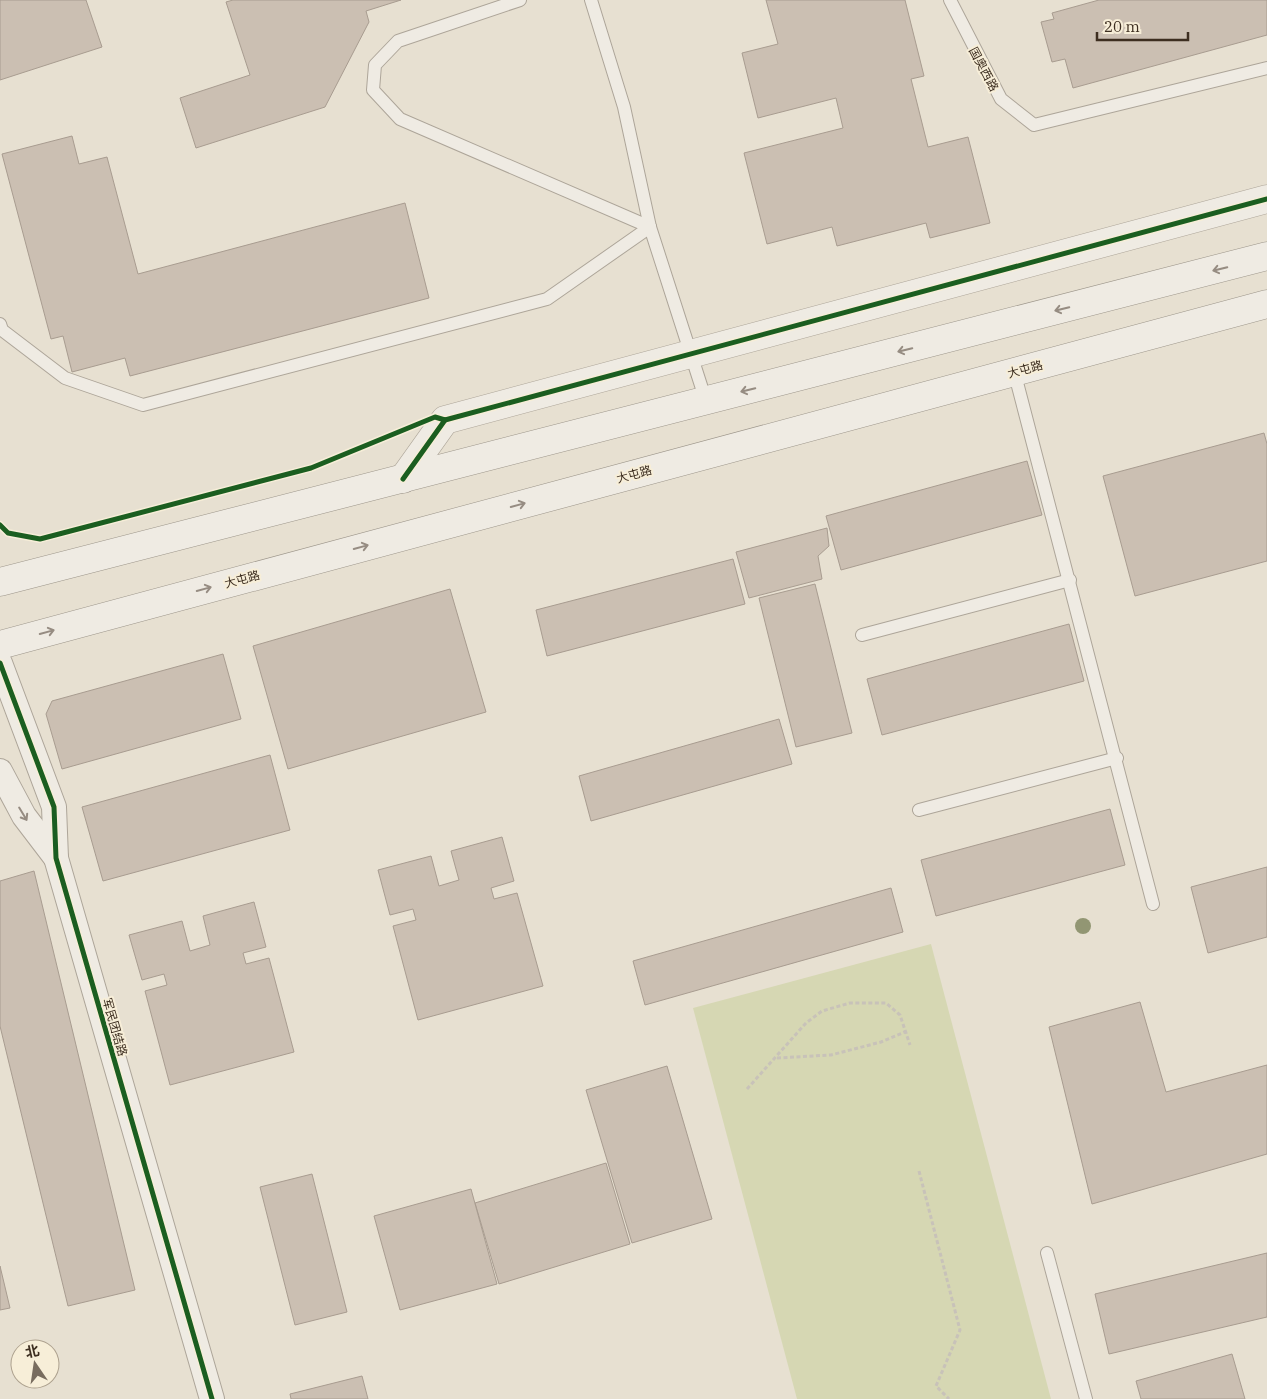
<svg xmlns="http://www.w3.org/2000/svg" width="1267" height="1399" viewBox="0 0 1267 1399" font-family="'IBM Plex Serif','Noto Sans SC',serif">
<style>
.green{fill:#d6d7b3}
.building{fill:#cbbfb2;stroke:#a89c90}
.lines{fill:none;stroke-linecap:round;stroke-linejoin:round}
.service-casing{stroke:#ada599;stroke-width:14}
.minor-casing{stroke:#ada599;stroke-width:26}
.tertiary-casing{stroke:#ada599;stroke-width:29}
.secondary-casing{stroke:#9c958a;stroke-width:29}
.path{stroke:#c8c2b9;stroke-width:3;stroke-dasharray:4 2.5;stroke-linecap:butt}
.service{stroke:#efebe3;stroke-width:12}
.minor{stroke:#efebe3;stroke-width:24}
.tertiary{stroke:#efebe3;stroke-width:28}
.secondary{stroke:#efebe3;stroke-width:28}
.cycleway-casing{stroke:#f7eed8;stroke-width:8}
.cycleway{stroke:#1b5e20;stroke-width:5}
.tree{fill:#929673}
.oneway{stroke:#968c82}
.labels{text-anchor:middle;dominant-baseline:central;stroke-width:4;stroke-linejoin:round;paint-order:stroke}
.street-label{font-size:12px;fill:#3d2e20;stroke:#f7eed8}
</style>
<rect width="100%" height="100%" fill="#e7e0d1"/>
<polygon class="green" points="931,944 1051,1399 797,1399 693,1008"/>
<g class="building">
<polygon points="0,0 86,0 102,47 0,80"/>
<polygon points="233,0 401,0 366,11 369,22 325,107 196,148 180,98 250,75 226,2"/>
<polygon points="766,0 905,0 924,76 911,79 928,147 968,137 990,223 930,238 926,223 837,246 832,227 767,244 744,153 843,128 836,98 758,118 742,53 778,44"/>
<polygon points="1099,0 1267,0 1267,35 1073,88 1065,59 1052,62 1041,22 1054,19 1052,13"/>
<polygon points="72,136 79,164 107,157 138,274 405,203 429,298 130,376 125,358 72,372 63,336 51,339 2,154"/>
<polygon points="1264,433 1267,444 1267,561 1135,596 1103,476"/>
<polygon points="1027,461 1042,515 841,570 826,516"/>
<polygon points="827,528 829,546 818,556 822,579 749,598 736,552"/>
<polygon points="733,559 745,604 547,656 536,610"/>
<polygon points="815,584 852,733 796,747 759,598"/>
<polygon points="450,589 486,712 288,769 253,646"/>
<polygon points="1069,624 1084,681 882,735 867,679"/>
<polygon points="223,654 241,719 62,769 46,714 52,701"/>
<polygon points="779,719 792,764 591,821 579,776"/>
<polygon points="270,755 290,830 103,881 82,807"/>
<polygon points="1110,809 1125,865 936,916 921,860"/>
<polygon points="502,837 514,881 491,888 494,899 517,893 543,986 418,1020 393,926 416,920 413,909 390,915 378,870 431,856 439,886 459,880 451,851"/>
<polygon points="1267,867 1267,937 1208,953 1191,887"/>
<polygon points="34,871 135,1290 68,1306 0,1026 0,881"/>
<polygon points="891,888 903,932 645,1005 633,961"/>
<polygon points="254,902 266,947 243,953 246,964 269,958 294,1052 170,1085 145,991 167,985 164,974 142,980 129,935 182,921 190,951 210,945 203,916"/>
<polygon points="1140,1002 1166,1092 1267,1065 1267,1154 1092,1204 1049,1027"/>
<polygon points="667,1066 712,1219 632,1243 586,1090"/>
<polygon points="606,1163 630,1244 499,1284 475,1203"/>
<polygon points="312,1174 347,1312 295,1325 260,1187"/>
<polygon points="471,1189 497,1284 400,1310 374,1216"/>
<polygon points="1267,1253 1267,1317 1109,1354 1095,1294"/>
<polygon points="0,1266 10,1308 0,1310"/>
<polygon points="1232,1354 1245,1399 1141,1399 1136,1381"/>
<polygon points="362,1376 368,1399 291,1399 290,1394"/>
</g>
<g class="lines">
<defs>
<g id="service">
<polyline points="520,0 398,41 375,65 373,90 400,119 650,227"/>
<polyline points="591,0 624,107 650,227 706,401"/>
<polyline points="950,0 1001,99 1034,125 1267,68"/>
<polyline points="0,324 2,330 65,378 143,405 547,299 650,227"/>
<polyline points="1014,371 1153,904"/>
<polyline points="862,635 1070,580"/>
<polyline points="919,810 1117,758"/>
<polyline points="1047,1253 1086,1399"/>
</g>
<g id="minor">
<polyline points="0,663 54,807 56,858 212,1399"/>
<polyline points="0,771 24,816 56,858"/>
</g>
<polyline id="tertiary" points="403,479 445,420 1267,199"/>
<g id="secondary">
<polyline points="0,582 1267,256"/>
<polyline points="0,645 1267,304"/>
</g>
</defs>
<use href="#service" class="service-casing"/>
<use href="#minor" class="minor-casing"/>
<use href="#tertiary" class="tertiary-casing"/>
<use href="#secondary" class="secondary-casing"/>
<g class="path">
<polyline points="777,1058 831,1055 881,1042 905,1032"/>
<polyline points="747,1089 806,1023 822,1011 850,1003 886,1003 900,1015 910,1045"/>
<polyline points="919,1171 960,1330 936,1386 949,1399"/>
</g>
<use href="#service" class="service"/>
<use href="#minor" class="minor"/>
<use href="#tertiary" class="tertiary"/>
<use href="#secondary" class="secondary"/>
<defs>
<g id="cycleway">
<polyline points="403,479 445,420"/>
<polyline points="0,525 8,533 40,539 311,468 435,417 445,420 1267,199"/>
<polyline points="0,663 54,807 56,858 212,1399"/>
</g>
</defs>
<use href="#cycleway" class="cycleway-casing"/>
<use href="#cycleway" class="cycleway"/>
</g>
<circle class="tree" cx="1083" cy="926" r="8"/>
<defs><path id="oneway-shaft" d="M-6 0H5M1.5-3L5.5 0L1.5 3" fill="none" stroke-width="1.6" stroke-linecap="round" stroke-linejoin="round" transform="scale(1.25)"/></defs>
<g class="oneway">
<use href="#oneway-shaft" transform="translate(1220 269) rotate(166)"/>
<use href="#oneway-shaft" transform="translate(1062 309) rotate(166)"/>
<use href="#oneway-shaft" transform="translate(905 350) rotate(166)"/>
<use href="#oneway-shaft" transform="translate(748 390) rotate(166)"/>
<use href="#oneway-shaft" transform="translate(518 505) rotate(-15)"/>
<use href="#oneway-shaft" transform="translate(361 547) rotate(-15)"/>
<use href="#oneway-shaft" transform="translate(204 589) rotate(-15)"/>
<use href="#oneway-shaft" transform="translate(47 632) rotate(-15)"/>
<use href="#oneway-shaft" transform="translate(23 814) rotate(59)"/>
</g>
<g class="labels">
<g class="street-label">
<text transform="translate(984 69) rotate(62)">国奥西路</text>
<text transform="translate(1025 369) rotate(-15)">大屯路</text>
<text transform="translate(634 474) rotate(-15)">大屯路</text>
<text transform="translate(242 579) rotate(-15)">大屯路</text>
<text transform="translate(115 1027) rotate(74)">军民团结路</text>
</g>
</g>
<g transform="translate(35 1364) rotate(347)"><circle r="24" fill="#f7eed8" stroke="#ada18e"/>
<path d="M0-4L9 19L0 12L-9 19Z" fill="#786c5e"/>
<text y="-8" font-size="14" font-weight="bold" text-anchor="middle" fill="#3d2e20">北</text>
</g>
<path d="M1097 32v8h91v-8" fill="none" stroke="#3d2e20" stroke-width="2.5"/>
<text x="1104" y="32" font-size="15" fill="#3d2e20" stroke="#f7eed8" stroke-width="4" paint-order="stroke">20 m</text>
</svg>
